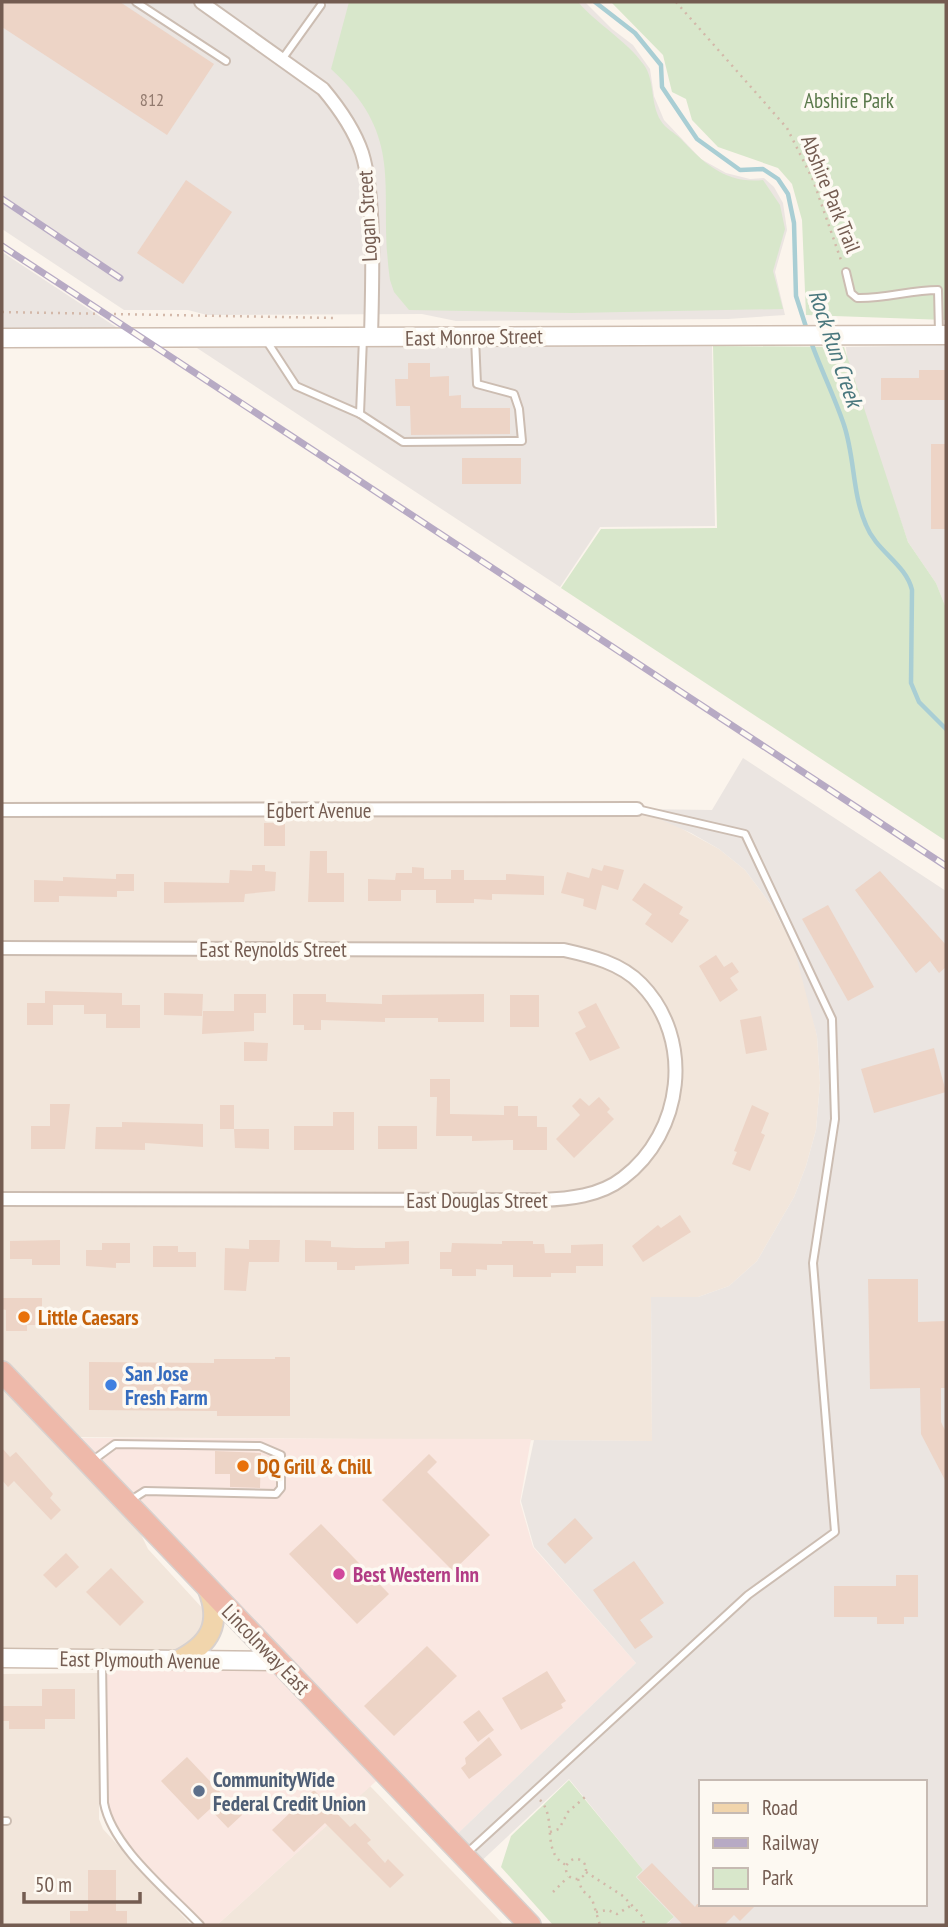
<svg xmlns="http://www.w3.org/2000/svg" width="948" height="1927" viewBox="0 0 948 1927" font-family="'PT Sans Narrow',sans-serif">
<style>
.residential{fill:#f2e6db}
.commercial{fill:#fae7e1}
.industrial{fill:#ebe5e1;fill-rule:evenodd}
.green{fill:#d8e7cb}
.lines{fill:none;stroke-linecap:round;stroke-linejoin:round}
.stream{stroke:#a9ced4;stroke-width:4.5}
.building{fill:#edd4c6}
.lane-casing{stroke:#ccbdb2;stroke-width:10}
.street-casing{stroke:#ccbdb2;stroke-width:16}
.secondary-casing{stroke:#cebdb0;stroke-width:21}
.primary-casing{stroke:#d8d1ce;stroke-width:23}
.highway-casing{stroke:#d8d1ce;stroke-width:24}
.path{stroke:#d3b8a9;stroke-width:2.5;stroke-dasharray:2 5;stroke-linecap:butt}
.lane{stroke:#fff;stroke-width:6}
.street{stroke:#fff;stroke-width:12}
.secondary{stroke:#fff;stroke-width:18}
.primary{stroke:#f1d5ac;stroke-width:19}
.highway{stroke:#eeb9aa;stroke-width:21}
.rail-casing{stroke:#b7aac4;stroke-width:7}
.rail{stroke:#fdf9f2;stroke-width:4.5;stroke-dasharray:13;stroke-linecap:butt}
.food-dot{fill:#e8710a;stroke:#fdf9f2;stroke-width:2.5}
.shop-dot{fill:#3f7fe0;stroke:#fdf9f2;stroke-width:2.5}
.hotel-dot{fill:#d1479c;stroke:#fdf9f2;stroke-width:2.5}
.service-dot{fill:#5c6f8a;stroke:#fdf9f2;stroke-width:2.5}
.labels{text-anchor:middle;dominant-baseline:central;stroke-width:7;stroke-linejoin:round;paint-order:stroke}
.number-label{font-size:18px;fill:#927a6e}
.park-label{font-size:21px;fill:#59784a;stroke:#fdf9f2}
.street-label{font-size:21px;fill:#745c51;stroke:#fdf9f2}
.food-label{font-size:21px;font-weight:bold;fill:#c56008;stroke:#fdf9f2;text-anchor:start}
.shop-label{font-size:21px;font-weight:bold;fill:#366cbe;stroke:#fdf9f2;text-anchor:start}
.hotel-label{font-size:21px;font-weight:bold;fill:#b23c85;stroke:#fdf9f2;text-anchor:start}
.service-label{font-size:21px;font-weight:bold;fill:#4e5e75;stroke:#fdf9f2;text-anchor:start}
.water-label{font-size:23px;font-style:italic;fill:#49777d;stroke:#fdf9f2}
</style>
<rect width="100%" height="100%" fill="#fbf4ec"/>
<g class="residential">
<polygon points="637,809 664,819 719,849 745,870 772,906 794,948 807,991 817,1036 820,1083 816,1130 806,1166 794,1197 757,1261 729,1286 698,1297 651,1297 652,1441 65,1437 126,1503 148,1549 205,1611 204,1629 185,1649 2,1653 2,810"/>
<polygon points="99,1673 99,1819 103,1829 191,1925 2,1925 2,1674"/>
<polygon points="370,1786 504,1925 217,1925"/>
</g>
<polygon class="commercial" points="65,1438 531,1439 520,1502 533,1547 636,1663 449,1842 384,1774 217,1925 206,1925 121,1839 105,1802 102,1660 277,1661"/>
<g class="industrial">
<polygon points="2,2 585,2 612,29 633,45 650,69 654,96 664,120 701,159 726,173 750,179 764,178 774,187 783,203 787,230 775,272 785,315 728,319 456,321 422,314 207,315 188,310 124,310 2,229"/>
<polygon points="2,252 119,329 2,329"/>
<polygon points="712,345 715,526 600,527 560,587 197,348"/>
<polygon points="946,345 946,608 936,583 908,542 848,367 846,347"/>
<path d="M743 758 946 891V1925H666L674 1917 636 1877 643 1870 569 1779 475 1867 450 1841 636 1663 534 1547 521 1501 534 1440 652 1441 651 1297H698L729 1286 757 1261 794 1197 806 1166 816 1130 820 1083 817 1036 794 948 772 906 745 870 719 849 691 833 637 809 712 810ZM701 1782H925V1904H701Z"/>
</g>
<g class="green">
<path d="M349 2H578C598 25 626 40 644 65 655 80 650 104 661 121 665 128 675 133 681 139 704 164 727 184 763 180L780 205 785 229 773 271 783 309 572 313 409 310 394 292 390 280C377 189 408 139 331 69Z"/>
<polygon points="611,2 946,2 946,320 806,315 802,220 792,184 778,168 718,147 692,120 686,99 672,92 663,55"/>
<polygon points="713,346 844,347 908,542 936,583 946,608 946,841 561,588 601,529 717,528"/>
<polygon points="569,1780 643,1870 636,1877 674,1917 665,1925 553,1925 501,1867 511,1836"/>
</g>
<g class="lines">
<g class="stream">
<polyline points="595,2 635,33 661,65 662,87 697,139 740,170 763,169 778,179 788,194 794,223 796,296 807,330"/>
<path d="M810 339C820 368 834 395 844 425 855 458 852 493 866 525 876 551 906 564 912 590L911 683 919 702 946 729"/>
</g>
</g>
<g class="building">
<polygon points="2,2 120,2 214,64 167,135 2,27"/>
<polygon points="186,180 232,212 183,284 137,253"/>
<polygon points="408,363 430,363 430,377 449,376 449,396 461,395 461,408 510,408 510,434 411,435 410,406 396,406 395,379 408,379"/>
<polygon points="919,370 946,370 946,400 881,400 881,378 919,378"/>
<rect x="931" y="444" width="15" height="85"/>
<rect x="462" y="458" width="59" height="26"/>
<rect x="264" y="823" width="21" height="23"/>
<polygon points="310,851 327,851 327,873 344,873 344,902 308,902"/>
<polygon points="252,865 265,865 265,871 276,872 275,891 245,894 244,902 164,903 164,882 229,883 230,870 252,871"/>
<polygon points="604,865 624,870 618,890 602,885 596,910 583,906 584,899 561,893 567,872 589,878 592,868 602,871"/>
<polygon points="412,867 424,868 424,879 451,879 451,870 464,870 464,880 506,880 506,874 544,876 544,895 492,894 492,900 474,899 474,903 436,903 436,890 401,890 401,901 368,901 368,879 395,880 396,873 412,873"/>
<polygon points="880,871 946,945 946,967 939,973 930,961 916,973 855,890"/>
<polygon points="116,874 134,874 134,891 117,891 117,897 59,896 59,902 34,902 34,880 63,881 63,877 116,879"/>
<polygon points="644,883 683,907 679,914 689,920 672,943 645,924 652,914 632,900"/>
<polygon points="828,905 874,987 848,1001 802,919"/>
<polygon points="716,955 724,967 732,962 739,972 730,978 738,990 720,1002 699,966"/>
<polygon points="45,991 122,993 122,1005 140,1005 140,1028 106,1028 106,1014 84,1014 84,1005 53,1005 53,1025 27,1025 27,1003 45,1003"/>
<polygon points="164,993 203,994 202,1016 164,1015"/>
<polygon points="234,994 266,994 266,1013 254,1013 254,1031 202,1034 203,1011 234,1011"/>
<polygon points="293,994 326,994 326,1002 382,1004 382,995 484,994 484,1022 438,1022 438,1018 385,1018 385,1022 321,1020 321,1030 304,1030 304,1025 293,1025"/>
<rect x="510" y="995" width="29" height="32"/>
<polygon points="596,1003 620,1048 590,1061 575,1033 586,1027 578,1012"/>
<polygon points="761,1016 767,1050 746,1054 740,1020"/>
<polygon points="244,1042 268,1043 267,1061 244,1061"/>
<polygon points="934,1048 946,1092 874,1113 861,1069"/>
<polygon points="430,1079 450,1079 450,1114 504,1115 504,1106 518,1106 518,1116 537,1116 537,1127 547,1127 547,1150 513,1150 513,1140 472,1141 472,1136 436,1136 437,1097 430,1097"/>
<polygon points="599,1097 610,1109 607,1112 614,1119 574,1158 556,1139 580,1115 572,1106 580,1098 589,1106"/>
<polygon points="50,1104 70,1104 65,1149 31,1149 31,1126 50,1126"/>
<rect x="220" y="1105" width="14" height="24"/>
<polygon points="752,1105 769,1113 761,1133 765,1135 750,1171 732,1164 737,1152 734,1151"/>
<polygon points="333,1112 354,1112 354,1150 294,1150 294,1126 333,1126"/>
<polygon points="122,1122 203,1124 203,1147 145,1143 145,1150 95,1149 96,1127 122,1127"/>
<rect x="378" y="1126" width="39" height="23"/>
<polygon points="234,1129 269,1129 269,1149 235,1148"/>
<polygon points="680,1215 691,1232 643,1262 632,1246 658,1225 661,1228"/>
<polygon points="60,1240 60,1265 32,1265 32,1259 10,1259 10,1241"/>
<polygon points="249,1240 280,1240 279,1262 249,1262 246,1291 224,1290 225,1248 249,1249"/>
<polygon points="305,1240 331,1241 331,1247 355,1248 385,1248 385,1242 409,1241 409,1264 355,1266 355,1270 337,1270 337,1262 305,1262"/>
<polygon points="502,1241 533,1241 533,1244 544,1244 545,1253 571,1253 571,1245 603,1244 603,1266 576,1266 576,1273 551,1273 551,1277 513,1277 513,1265 487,1265 487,1270 476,1269 476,1276 452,1276 452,1269 440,1269 440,1252 451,1252 452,1243 502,1244"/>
<polygon points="102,1243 130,1243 130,1263 116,1263 116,1268 86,1266 86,1250 102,1250"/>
<polygon points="153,1246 178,1246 178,1252 196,1252 196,1267 153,1267"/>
<polygon points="868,1279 918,1279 918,1322 946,1321 946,1388 941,1388 941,1422 946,1432 946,1482 921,1434 920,1388 870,1389"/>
<polygon points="2,1298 42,1298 42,1325 27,1325 27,1331 6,1331 6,1310 2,1309"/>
<polygon points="275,1357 290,1357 290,1416 217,1416 217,1411 89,1410 89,1362 214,1363 214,1359 275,1359"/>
<polygon points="2,1448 10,1457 16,1452 53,1494 50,1498 61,1510 51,1520 14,1481 8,1487 2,1480"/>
<polygon points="215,1451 261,1453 260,1488 230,1487 230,1474 215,1474"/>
<polygon points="429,1454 437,1462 427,1472 490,1535 453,1571 382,1500"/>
<polygon points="575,1518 593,1538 565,1564 547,1544"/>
<polygon points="321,1524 389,1594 357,1624 289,1554"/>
<polygon points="66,1553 79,1567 56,1588 43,1575"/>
<polygon points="634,1561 664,1603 640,1620 653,1637 635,1649 593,1590"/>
<polygon points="111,1568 144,1602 120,1626 86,1592"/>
<polygon points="896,1575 918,1575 918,1617 904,1617 904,1624 877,1624 877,1617 834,1617 834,1586 896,1586"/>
<polygon points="427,1646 457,1676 394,1736 364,1706"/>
<polygon points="547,1671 566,1701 561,1704 563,1708 521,1730 502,1698"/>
<polygon points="42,1689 75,1689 75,1719 45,1719 45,1729 9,1729 9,1721 3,1721 3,1706 42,1706"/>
<polygon points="479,1710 494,1730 478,1742 463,1722"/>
<polygon points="489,1737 502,1755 469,1779 461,1768 466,1764 465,1758"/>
<polygon points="187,1757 242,1815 228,1828 210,1809 198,1820 161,1781"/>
<polygon points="314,1790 350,1827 355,1823 371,1840 367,1843 385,1863 388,1859 404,1875 390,1888 325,1823 294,1852 272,1830"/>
<polygon points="652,1863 695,1907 697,1904 757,1904 740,1921 734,1915 724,1925 683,1925 637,1877"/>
<polygon points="88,1870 116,1870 116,1911 127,1911 127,1925 70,1925 70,1911 88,1911"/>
</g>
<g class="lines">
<defs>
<g id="lane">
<polyline points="136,2 226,61"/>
<polyline points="283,58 321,5"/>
<path d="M846 272 851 293 857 298C885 299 910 290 938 290L939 333"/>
<polyline points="266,340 296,386 360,414 363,338"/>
<polyline points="360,414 403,442 522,441 519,409 514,394 477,384 475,338"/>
<polyline points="92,1461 115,1444 260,1446 281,1455 281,1488 276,1494 145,1491 131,1500"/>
<path d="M102 1661 104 1803C112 1847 169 1892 200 1925"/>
<polyline points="2,1821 7,1821"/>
<polyline points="466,1854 748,1595 835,1532 813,1263 835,1119 832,1019 745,834 637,809"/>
</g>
<g id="street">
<path d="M201 2 323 89C339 108 354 129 362 153 376 198 372 289 371 338"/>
<polyline points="2,810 637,809"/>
<path d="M2 948 564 950C591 956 621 963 641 984 695 1039 683 1133 623 1178 600 1196 569 1199 541 1200L2 1199"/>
</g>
<g id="secondary">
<polyline points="2,338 946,335"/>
<polyline points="2,1658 277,1661"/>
</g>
<path id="primary" d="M179 1660C210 1644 222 1624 208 1589"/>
<polyline id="highway" points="2,1372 530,1925"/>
</defs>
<use href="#lane" class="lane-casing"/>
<use href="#street" class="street-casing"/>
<use href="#secondary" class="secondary-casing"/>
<use href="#primary" class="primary-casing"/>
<use href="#highway" class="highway-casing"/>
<g class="path">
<polyline points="676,2 787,128 813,180 842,263"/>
<polyline points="2,312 333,318"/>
<path d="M540 1800C558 1818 540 1852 566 1865"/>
<polyline points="550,1832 559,1829 568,1812 585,1797"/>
<circle cx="576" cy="1869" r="10"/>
<polyline points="586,1872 623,1896 643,1917 644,1925"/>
<polyline points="578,1879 582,1890 592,1899 600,1925"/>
<polyline points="553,1892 568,1877"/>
<polyline points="596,1912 608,1910 617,1914 632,1905"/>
</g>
<use href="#lane" class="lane"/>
<use href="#street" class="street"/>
<use href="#secondary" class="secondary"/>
<use href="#primary" class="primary"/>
<use href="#highway" class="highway"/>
<defs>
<g id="rail">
<polyline points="2,199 120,278"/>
<polyline points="2,246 946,866"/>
</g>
</defs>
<use href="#rail" class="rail-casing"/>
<use href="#rail" class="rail"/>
</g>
<g class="food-dot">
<circle cx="24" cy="1317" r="7"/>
<circle cx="243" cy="1466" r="7"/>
</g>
<circle class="shop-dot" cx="111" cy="1385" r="7"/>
<circle class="hotel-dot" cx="339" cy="1574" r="7"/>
<circle class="service-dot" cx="199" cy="1791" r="7"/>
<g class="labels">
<g class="number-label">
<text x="152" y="99">812</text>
</g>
<g class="park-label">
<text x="849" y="100">Abshire Park</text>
</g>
<g class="street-label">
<text transform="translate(831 194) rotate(68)">Abshire Park Trail</text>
<text transform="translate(367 216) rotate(-93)">Logan Street</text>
<text transform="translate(474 337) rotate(-1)">East Monroe Street</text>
<text x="319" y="810">Egbert Avenue</text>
<text x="273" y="949">East Reynolds Street</text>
<text x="477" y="1200">East Douglas Street</text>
<text transform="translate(266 1649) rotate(46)">Lincolnway East</text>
<text transform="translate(140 1660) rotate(1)">East Plymouth Avenue</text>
</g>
<g class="food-label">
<text x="38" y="1317">Little Caesars</text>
<text x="257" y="1466">DQ Grill &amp; Chill</text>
</g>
<g class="shop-label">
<text x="125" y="1373">San Jose<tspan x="125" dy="24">Fresh Farm</tspan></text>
</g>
<g class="hotel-label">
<text x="353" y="1574">Best Western Inn</text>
</g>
<g class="service-label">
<text x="213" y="1779">CommunityWide<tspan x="213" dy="24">Federal Credit Union</tspan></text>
</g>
<g class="water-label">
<text transform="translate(836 348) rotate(71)">Rock Run Creek</text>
</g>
</g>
<rect width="948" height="1927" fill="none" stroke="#745c51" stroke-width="7"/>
<rect x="699" y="1780" width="228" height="126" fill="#fdf9f2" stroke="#c6bab2" stroke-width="2"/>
<rect x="713" y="1803" width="35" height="10" fill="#f1d5ac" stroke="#c6bab2" stroke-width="2"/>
<text x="762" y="1815" font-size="21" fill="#745c51">Road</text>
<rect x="713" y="1838" width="35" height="10" fill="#b7aac4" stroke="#c6bab2" stroke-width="2"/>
<text x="762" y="1850" font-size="21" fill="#745c51">Railway</text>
<rect x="713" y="1868" width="35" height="21" fill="#d8e7cb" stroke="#c6bab2" stroke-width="2"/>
<text x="762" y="1885" font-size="21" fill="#745c51">Park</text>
<path d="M24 1892v10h116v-10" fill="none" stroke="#745c51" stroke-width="3.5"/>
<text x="35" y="1892" font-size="21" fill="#745c51" stroke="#fdf9f2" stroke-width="5" paint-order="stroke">50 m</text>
</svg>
